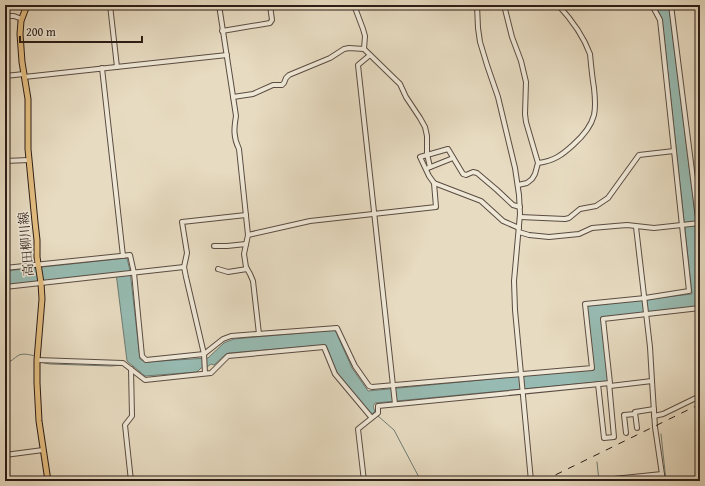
<svg xmlns="http://www.w3.org/2000/svg" width="705" height="486" viewBox="0 0 705 486" font-family="'Gentium Book Plus','Noto Serif JP',serif">
<style>
.water{fill:#97bbb2;stroke:#6c7c74}
.lines{fill:none;stroke-linecap:round;stroke-linejoin:round}
.stream{stroke:#6c7c74;stroke-width:1}
.minor-casing{stroke:#5a4c42;stroke-width:6}
.major-casing{stroke:#2b1d17;stroke-width:7}
.minor{stroke:#efe8d7;stroke-width:4}
.major{stroke:#e4be80;stroke-width:5}
.rail{stroke:#2b1d17;stroke-width:1;stroke-dasharray:7 7;stroke-linecap:butt}
.labels{text-anchor:middle;dominant-baseline:central;stroke-width:3;stroke-linejoin:round;paint-order:stroke}
.street-label{font-size:13px;fill:#2b1d17;stroke:#efe8d7}
</style>
<rect width="100%" height="100%" fill="#e7dbc1"/>
<filter id="stains"><feTurbulence type="fractalNoise" baseFrequency=".005" numOctaves="4"/><feColorMatrix values="0 0 0 0 .2 0 0 0 0 .09 0 0 0 0 .02 0 0 0 .5 -.17"/></filter>
<radialGradient id="worn" r=".72"><stop offset=".6" stop-color="#630" stop-opacity="0"/><stop offset="1" stop-color="#630" stop-opacity=".3"/></radialGradient>
<path class="water" d="M655 5H669L696 221 700 255V307L602 317 608 381 375 403C373 405 373 408 375 411L371 415 337 373 326 345 229 353 226 354 214 365 211 364 207 367 201 368 197 372 145 376 127 361 116 273 5 285V271L127 258 130 271 140 359 145 362 208 358 224 343 234 339 335 330 352 368 368 391 594 369 587 306 692 294 662 19Z"/>
<g class="lines">
<g class="stream">
<polyline points="44,363 50,364 111,366 123,365"/>
<path d="M5 364C11 362 14 358 19 355 24 353 31 355 35 356"/>
<polyline points="378,416 394,430 421,481"/>
<polyline points="661,434 666,481"/>
<polyline points="597,462 599,481"/>
</g>
<defs>
<g id="minor">
<polyline points="110,5 117,67"/>
<path d="M219 5 236 116C234 128 233 137 239 149L248 235 244 254 246 267 250 274 253 281 259 334"/>
<polyline points="354,5 363,29 365,36 364,49"/>
<polyline points="477,5 478,28 480,42 487,65 498,97 515,168 519,195 520,214 514,281 515,310 531,481"/>
<polyline points="504,5 512,37 521,61 526,82 525,114 526,122 538,163 535,174 532,179 527,183 518,185"/>
<polyline points="671,5 700,234"/>
<polyline points="5,16 14,16 22,19"/>
<polyline points="222,31 270,23 272,20 270,5"/>
<polyline points="370,55 358,65 395,404"/>
<polyline points="102,68 123,256"/>
<polyline points="5,76 24,74"/>
<polyline points="24,77 227,55"/>
<polyline points="233,97 253,94 273,85 282,85 284,83 286,78 289,75 330,58 344,49 349,48 364,49 400,84 406,97 420,118 425,127 427,136 427,154 430,167"/>
<polyline points="5,161 29,160"/>
<path d="M538 163C554 161 562 155 573 145 582 137 591 127 594 115 596 106 595 97 594 88 592 76 591 65 590 54 583 35 572 20 558 5"/>
<polyline points="428,168 453,158"/>
<polyline points="434,183 481,201 503,221 519,228"/>
<polyline points="520,217 565,219 569,218 580,209 596,206 608,198 639,155 674,151"/>
<polyline points="636,227 650,347 652,381 655,427 663,481"/>
<polyline points="519,232 529,235 549,237 579,234 592,228 615,226 627,225 654,228 700,223"/>
<polyline points="248,235 310,221 436,207 434,183 429,176 420,157 448,149 463,174 466,175 473,172 477,173 497,190 513,205 520,207"/>
<polyline points="214,246 227,246 246,244"/>
<polyline points="5,268 130,255 134,273 142,356 146,360 204,354 223,339 231,336 337,328 355,366 369,386 372,387 592,368 585,304 645,298 689,291 660,20 652,5"/>
<polyline points="218,269 228,272 247,269"/>
<polyline points="5,287 184,267"/>
<polyline points="37,360 123,363 145,380 211,373 228,356 324,347 335,374 371,417"/>
<polyline points="205,373 204,354 186,277 184,267 187,253 182,222 246,215"/>
<polyline points="598,384 604,438 614,437 609,383"/>
<polyline points="610,386 652,381"/>
<polyline points="654,416 663,414 700,396"/>
<polyline points="637,428 635,412 654,409"/>
<polyline points="626,433 624,415 635,414"/>
<polyline points="5,455 43,450"/>
<polyline points="604,480 662,474"/>
<polyline points="131,481 125,425 132,416 131,369"/>
<polyline points="364,481 358,429 378,413 378,406 610,383 603,319 700,308"/>
</g>
<polyline id="major" points="27,5 21,21 20,34 22,62 28,99 28,149 35,222 37,240 37,257 41,283 42,299 37,360 37,383 39,421 48,481"/>
</defs>
<use href="#minor" class="minor-casing"/>
<use href="#major" class="major-casing"/>
<use href="#minor" class="minor"/>
<use href="#major" class="major"/>
<polyline class="rail" points="543,481 700,404"/>
</g>
<g class="labels">
<g class="street-label">
<text transform="translate(26 244) rotate(-95)">高田柳川線</text>
</g>
</g>
<rect width="705" height="486" fill="none" stroke="#e7dbc1" stroke-width="20"/>
<rect x="6" y="6" width="693" height="474" fill="none" stroke="#2b1d17" stroke-width="2"/>
<rect x="10" y="10" width="685" height="466" fill="none" stroke="#2b1d17"/>
<path d="M20 36v6h122v-6" fill="none" stroke="#2b1d17" stroke-width="2"/>
<text x="26" y="36" font-size="12" fill="#2b1d17" stroke="#efe8d7" stroke-width="3" paint-order="stroke">200 m</text>
<rect width="100%" height="100%" filter="url(#stains)"/>
<rect width="100%" height="100%" fill="url(#worn)"/>
</svg>
